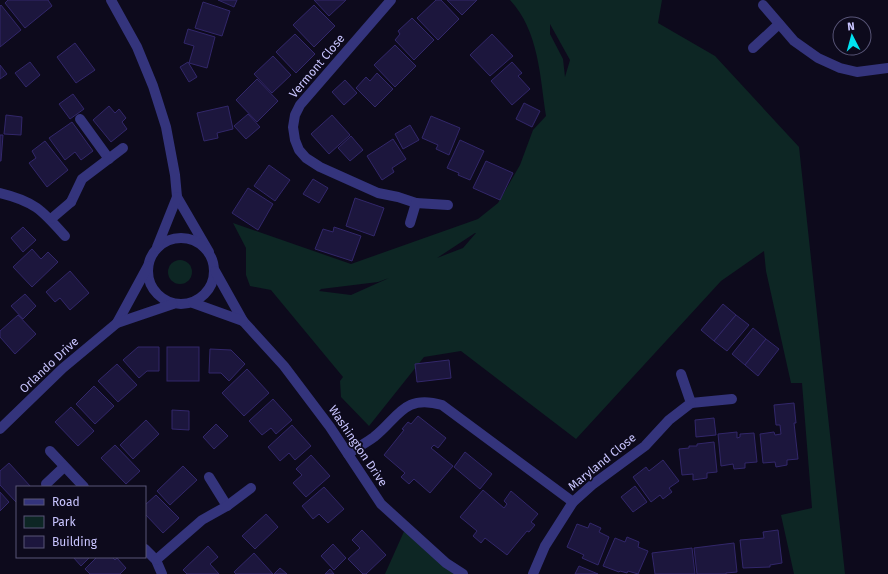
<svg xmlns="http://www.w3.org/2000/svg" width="888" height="574" viewBox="0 0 888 574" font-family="'Fira Sans',sans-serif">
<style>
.green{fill:#0d2624;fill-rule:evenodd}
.building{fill:#1c163d;stroke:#32276a}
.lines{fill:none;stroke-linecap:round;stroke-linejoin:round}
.lane{stroke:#34347c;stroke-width:10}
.street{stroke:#34347c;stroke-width:10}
.labels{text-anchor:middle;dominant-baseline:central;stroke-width:3.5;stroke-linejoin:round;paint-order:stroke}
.street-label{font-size:12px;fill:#c9c5ff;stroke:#0d0a1c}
</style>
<rect width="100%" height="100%" fill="#0d0a1c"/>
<g class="green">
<path d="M510 0H662L658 23 715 56 799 147 845 574H794L781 515 812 508 802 383H791L766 271 764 251 721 281 576 439 461 351 424 357 369 426 341 397 340 381 343 377 271 290 250 286 246 275V248L233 223 351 264 478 219 498 203 520 165 533 130 546 116C540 77 539 31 510 0ZM550 24 570 60 565 77 563 59 550 34ZM476 233 463 248 437 258 475 233ZM389 278 351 295 319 291 321 289 378 282Z"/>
<circle cx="180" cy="272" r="12"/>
<polygon points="406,527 464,574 385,574"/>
</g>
<g class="building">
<polygon points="8,0 48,0 52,6 25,28 5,3"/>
<polygon points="218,0 237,0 234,7"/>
<polygon points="314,0 346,0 329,16"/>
<polygon points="436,0 441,0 459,19 438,40 417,18"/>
<polygon points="447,0 477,0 462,15"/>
<polygon points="203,2 230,11 222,36 195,28"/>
<polygon points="1,5 21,30 0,47 0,6"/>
<polygon points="314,5 335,26 314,47 293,25"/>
<polygon points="412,18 434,40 414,60 395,40 400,34 398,31"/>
<polygon points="188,29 215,37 207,68 189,63 194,46 184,43"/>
<polygon points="295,34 315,54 296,73 276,52"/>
<polygon points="492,34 513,56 490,76 470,55"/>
<polygon points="75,43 95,70 76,83 57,57"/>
<polygon points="395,45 416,66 395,87 374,65"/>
<polygon points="273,56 291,75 272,93 254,74"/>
<polygon points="30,62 40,75 26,87 15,73"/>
<polygon points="188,62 197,77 189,82 180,67"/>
<polygon points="512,62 522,73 518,76 530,89 512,105 491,81"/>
<polygon points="0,65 7,74 0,79"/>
<polygon points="377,73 393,89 375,107 356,88 366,77 370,81"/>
<polygon points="257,79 278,101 257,122 236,100"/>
<polygon points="345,80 357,93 344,105 332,92"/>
<polygon points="73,94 84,109 70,119 59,104"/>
<polygon points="524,103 540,111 532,127 516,119"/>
<polygon points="109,106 115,113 119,109 126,118 122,122 127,129 111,142 93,120"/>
<polygon points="228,106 233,129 217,133 218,138 204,141 197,113"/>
<polygon points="248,114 260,127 246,139 234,126"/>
<polygon points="6,115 22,117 21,135 4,134"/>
<polygon points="332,115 350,135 329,154 311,134"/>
<polygon points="431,116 460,128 449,155 436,149 438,145 422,138"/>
<polygon points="72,122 93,151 81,160 75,152 65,160 49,138"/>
<polygon points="410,125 419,140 403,149 395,134"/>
<polygon points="0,135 3,135 1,161 0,161"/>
<polygon points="351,136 363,150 350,161 338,148"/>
<polygon points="393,139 406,159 392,168 394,172 382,180 367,156"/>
<polygon points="460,140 484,151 470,180 458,175 459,173 447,168"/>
<polygon points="45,141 68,170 47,187 29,163 36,158 32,151"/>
<polygon points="486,161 513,173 500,200 473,188"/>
<polygon points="269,165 290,180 275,201 254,186"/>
<polygon points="313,179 328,188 319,203 303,194"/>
<polygon points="248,188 273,204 258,230 232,213"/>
<polygon points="355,198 384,208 374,236 346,226"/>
<polygon points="23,227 36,240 23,252 11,238"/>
<polygon points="334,227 361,236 352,261 315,249 323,229 333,232"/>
<polygon points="32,249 41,259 48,252 58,262 32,287 13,267"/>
<polygon points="70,271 89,293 70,310 60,298 55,302 46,292"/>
<polygon points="25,294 36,306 23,319 11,306"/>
<polygon points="723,304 736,315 714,341 701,330"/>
<polygon points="18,315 36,334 15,354 0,337 0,331"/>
<polygon points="736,315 749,325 727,351 714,341"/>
<polygon points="753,328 766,339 745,365 732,354"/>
<polygon points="766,339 779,349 758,376 745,365"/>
<polygon points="138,347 159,347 159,371 147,371 139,378 123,360"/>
<rect x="167" y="347" width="32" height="34"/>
<polygon points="210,349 231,350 245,364 229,381 221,373 209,373"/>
<polygon points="449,360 451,378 417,382 415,364"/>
<polygon points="117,364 137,385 118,402 98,381"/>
<polygon points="247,369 269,393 244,416 222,393"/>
<polygon points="94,386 114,406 95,424 76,404"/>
<polygon points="273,399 292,420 276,434 271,428 262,435 249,421"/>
<polygon points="794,403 796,423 794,423 798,459 787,460 787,465 776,467 775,462 763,463 760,434 774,432 775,435 781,434 780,425 776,425 774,405"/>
<polygon points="71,407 94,431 78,446 55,422"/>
<polygon points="172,410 189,411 189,430 172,429"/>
<polygon points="418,416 446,438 438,448 434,445 431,448 453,466 430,493 414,479 409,484 401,477 405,473 384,455 404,430 402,429 408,422 411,424"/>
<polygon points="714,418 716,435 696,437 695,420"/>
<polygon points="146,420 159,434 133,459 120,445"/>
<polygon points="216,424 228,436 214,449 203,437"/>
<polygon points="292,425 311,446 295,460 289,453 280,461 268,447"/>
<polygon points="737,432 737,438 740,437 740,434 754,433 757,462 745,463 745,468 734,469 733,464 721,466 718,434"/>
<polygon points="714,442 717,472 707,473 707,478 693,480 693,474 682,475 679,449 689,448 689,446 697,446 697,444"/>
<polygon points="115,445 140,471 126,484 101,458"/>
<polygon points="465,452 492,474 480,489 454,467"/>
<polygon points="311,455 330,476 306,497 293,483 302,475 296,469"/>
<polygon points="663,460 679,481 669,488 672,492 663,499 660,495 651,502 633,477 646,467 649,471"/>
<polygon points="9,463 31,487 17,487 17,501 16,502 0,485 0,471"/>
<polygon points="183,466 197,480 170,505 157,491"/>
<polygon points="635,486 647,502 633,512 621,497"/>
<polygon points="324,487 344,509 328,523 319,514 313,519 302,506"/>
<polygon points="483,490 504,508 507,504 504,501 511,491 538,514 531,522 535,525 529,532 527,531 507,555 485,538 481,543 473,536 477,531 460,517"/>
<polygon points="0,492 9,502 0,511"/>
<polygon points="156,495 179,518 163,533 145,514 145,505"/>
<polygon points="266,514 278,527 255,549 242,536"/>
<polygon points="590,523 601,528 599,532 609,537 598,565 582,558 584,555 567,547 577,524 588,528"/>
<polygon points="362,530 386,555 366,574 363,574 348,559 360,548 352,540"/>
<polygon points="778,530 782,563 770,565 770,567 743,568 740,540 764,538 763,532"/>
<polygon points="627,537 639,542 638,547 648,551 638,574 628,571 627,573 620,571 619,572 603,566 615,538 625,542"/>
<polygon points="734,543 737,572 726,573 726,574 697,574 694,548"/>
<polygon points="333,544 346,558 334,570 321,556"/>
<polygon points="208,546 218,557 210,564 219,574 187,574 183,570"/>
<polygon points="692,548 695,574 655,574 652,553"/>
<polygon points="254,553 273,574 236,574 234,572"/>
<polygon points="73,557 90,557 81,566"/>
<polygon points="97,557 112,557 115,560 117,558 126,568 120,574 90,574 85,569"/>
<polygon points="579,566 598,574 575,574"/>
<polygon points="280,568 287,574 274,574"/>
<polygon points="330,569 334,574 325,574"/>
</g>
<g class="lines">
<g class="lane">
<polyline points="80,119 109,159"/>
<polyline points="71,202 82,179 123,148"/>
<path d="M348 454C356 448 366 443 374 437 399 417 404 394 442 405L573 502"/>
</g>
<g class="street">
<polyline points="111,0 137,47 153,86 166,127 175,175 177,197 209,252"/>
<polyline points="391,0 300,105 295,115 293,127 295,140 299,150 306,158 320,167 378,193 398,197 416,203"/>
<polyline points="763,5 794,41 818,58 840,68 857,72 888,68"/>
<polyline points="753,48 779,24"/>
<path d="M0 193C34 201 42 210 65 236"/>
<polyline points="51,219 71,202"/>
<polyline points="410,223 416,203 448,205"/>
<circle cx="181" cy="271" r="33"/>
<polyline points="157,247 177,197"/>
<polyline points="215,271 243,321 284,366 330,427 381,504 446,563 463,574"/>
<polyline points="193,303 243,321"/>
<polyline points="117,323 148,266"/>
<polyline points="681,374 691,403 732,399"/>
<polyline points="0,429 63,368 117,323 173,304"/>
<polyline points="50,451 84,487"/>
<polyline points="209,477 227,506"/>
<polyline points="46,484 64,467"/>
<polyline points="145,549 156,560 162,574"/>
<polyline points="156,560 202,520 227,506 251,488"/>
<polyline points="533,574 545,546 573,502 592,485 645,446 669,420 691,403"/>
</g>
</g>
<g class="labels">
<g class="street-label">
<text transform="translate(317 66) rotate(-50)">Vermont Close</text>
<text transform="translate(49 365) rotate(-43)">Orlando Drive</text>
<text transform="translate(358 446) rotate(56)">Washington Drive</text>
<text transform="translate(602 462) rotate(-39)">Maryland Close</text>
</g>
</g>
<rect x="16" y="486" width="130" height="72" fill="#0d0a1c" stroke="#585577"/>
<rect x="24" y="499" width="20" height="6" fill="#34347c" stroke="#585577"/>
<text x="52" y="506" font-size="12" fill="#c9c5ff">Road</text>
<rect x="24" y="516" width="20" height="12" fill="#0d2624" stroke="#585577"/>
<text x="52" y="526" font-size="12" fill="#c9c5ff">Park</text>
<rect x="24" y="536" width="20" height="12" fill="#1c163d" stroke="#585577"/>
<text x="52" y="546" font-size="12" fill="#c9c5ff">Building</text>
<g transform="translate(852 36) rotate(354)"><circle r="19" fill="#0d0a1c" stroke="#585577"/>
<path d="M0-3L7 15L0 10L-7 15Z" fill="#00e2f0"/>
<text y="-6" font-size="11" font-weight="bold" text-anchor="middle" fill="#c9c5ff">N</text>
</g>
</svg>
